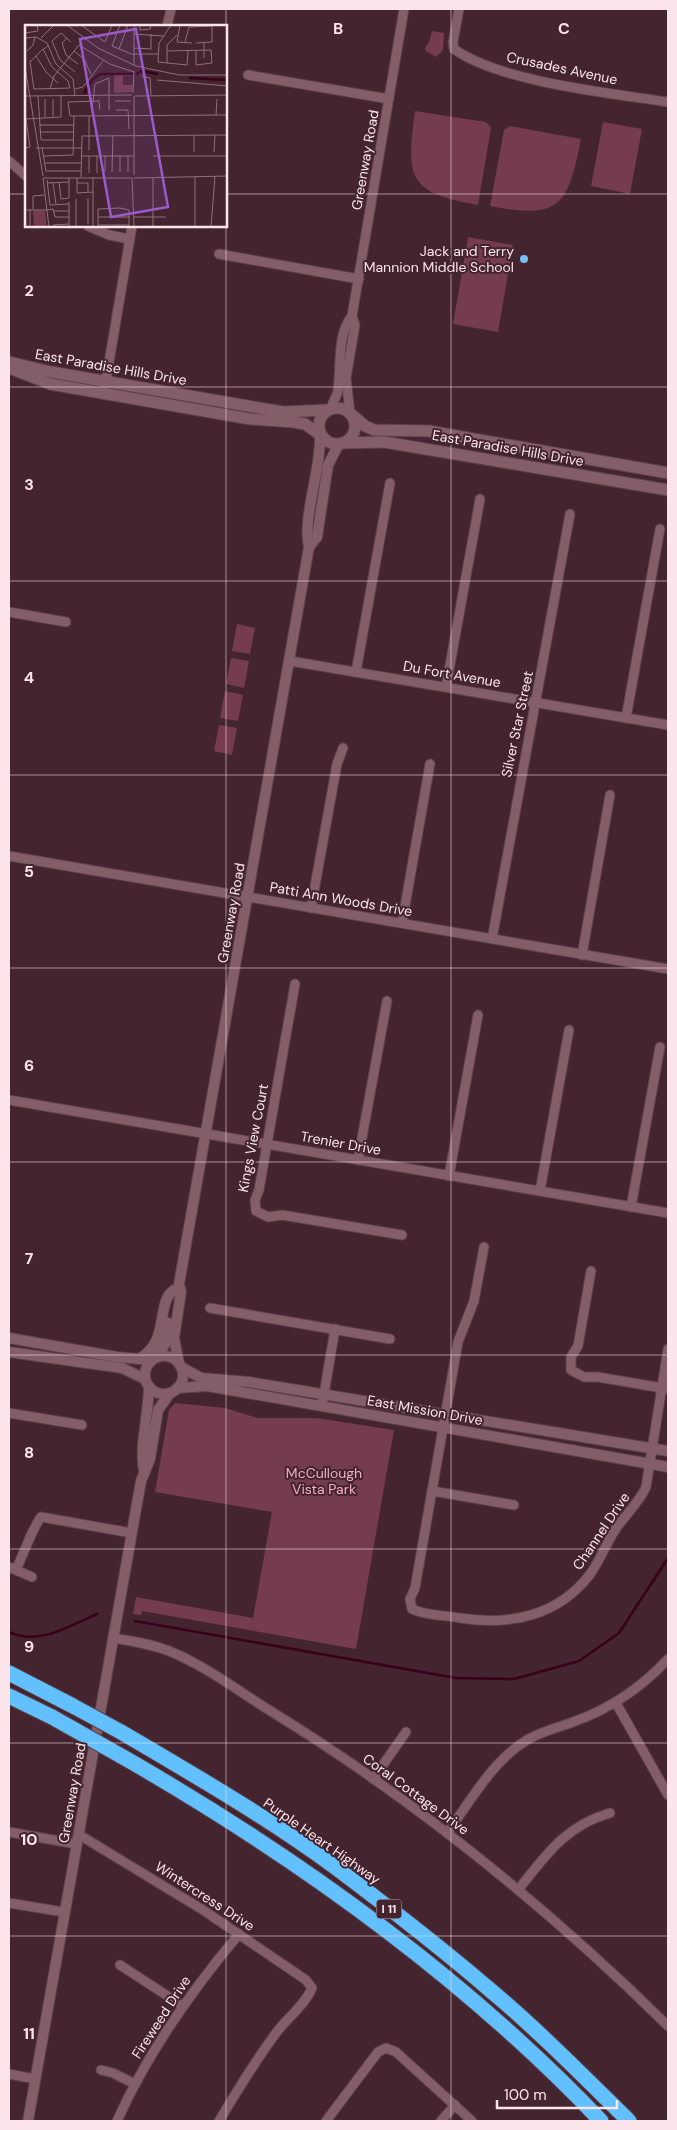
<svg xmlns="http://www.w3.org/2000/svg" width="677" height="2130" viewBox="0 0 677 2130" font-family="'DM Sans',sans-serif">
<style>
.green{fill:#753c4f}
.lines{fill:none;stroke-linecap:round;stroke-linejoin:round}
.stream{stroke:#390019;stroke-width:2.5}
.minor-casing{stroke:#5b4049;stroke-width:11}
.tertiary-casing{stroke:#5b4049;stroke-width:12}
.secondary-casing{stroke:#5b4049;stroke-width:13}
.motorway-casing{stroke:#5b4049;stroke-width:17}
.minor{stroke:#835e69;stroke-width:9}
.tertiary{stroke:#835e69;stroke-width:10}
.secondary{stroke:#835e69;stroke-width:11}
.motorway{stroke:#61c0fd;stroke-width:15}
.motorway-bridge-casing{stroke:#5b4049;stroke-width:17;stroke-linecap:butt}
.motorway-bridge{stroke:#61c0fd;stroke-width:15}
.grid{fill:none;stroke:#fbe5eb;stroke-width:1;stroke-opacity:0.55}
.poi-dot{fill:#73c1f5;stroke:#44242e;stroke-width:2}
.labels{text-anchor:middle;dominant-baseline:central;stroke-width:4;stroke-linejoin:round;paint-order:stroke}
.shield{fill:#44242e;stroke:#c4abb2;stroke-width:1}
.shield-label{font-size:12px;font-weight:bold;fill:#fbe5eb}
.street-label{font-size:14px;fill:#fbe5eb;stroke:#44242e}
.poi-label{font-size:14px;fill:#fbe5eb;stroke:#44242e;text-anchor:end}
.park-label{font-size:14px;fill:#f4aec2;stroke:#44242e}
.inset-river{fill:none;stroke:#390019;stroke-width:2.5}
.inset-road{fill:none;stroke:#8d717a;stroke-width:1}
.view{fill:#9b5aca;fill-opacity:0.15;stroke:#9b5aca;stroke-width:2.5}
.inset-edge{fill:none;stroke:#fbe5eb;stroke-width:2.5}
.grid-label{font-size:16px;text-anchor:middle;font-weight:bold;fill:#fbe5eb;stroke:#44242e;stroke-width:4;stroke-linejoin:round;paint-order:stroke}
</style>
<rect width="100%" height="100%" fill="#44242e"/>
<g class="green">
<polygon points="432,31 444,33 443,50 436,57 426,51 425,48 429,42"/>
<path d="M415 111 486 122 491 128 478 205C407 193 406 177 415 111Z"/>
<polygon points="603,122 642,129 630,194 591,186"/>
<path d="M510 126 581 139C568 205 561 220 490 206L504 130Z"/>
<polygon points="468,237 513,245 498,332 453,324"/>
<polygon points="237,624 255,628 250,654 232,651"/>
<polygon points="231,658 249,661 244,688 226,684"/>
<polygon points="225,691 243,695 238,721 220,718"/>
<polygon points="219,725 237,728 232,755 214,751"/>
<polygon points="175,1403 225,1408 258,1418 316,1418 394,1430 356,1649 142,1611 141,1615 133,1614 136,1597 253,1618 272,1512 155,1492 169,1410"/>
</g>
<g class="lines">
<g class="stream">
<polyline points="135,1621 456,1678 514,1679 579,1661 619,1633 668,1558"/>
<path d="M9 1632C39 1646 69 1626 97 1614"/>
</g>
<defs>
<g id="minor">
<path d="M459 9 453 42 454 49C500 82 610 93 668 102"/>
<polyline points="167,26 171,9"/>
<polyline points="248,75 389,99"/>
<polyline points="9,161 26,176"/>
<polyline points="88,226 109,235 129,239"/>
<polyline points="219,254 359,279"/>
<polyline points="105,386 132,226"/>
<path d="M331 408C333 401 337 397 338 390 341 368 337 333 352 316"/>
<polyline points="350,413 346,378 355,325 352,316 404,9"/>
<polyline points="9,612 66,622"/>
<polyline points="290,661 668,725"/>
<polyline points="356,672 390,483"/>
<polyline points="446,687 480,499"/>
<polyline points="626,718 660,529"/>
<polyline points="9,856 668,969"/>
<polyline points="311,908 337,764 343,748"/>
<polyline points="402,923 430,764"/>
<polyline points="492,939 570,514"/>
<polyline points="582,955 610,795"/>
<polyline points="295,984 259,1190 255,1200 256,1211 268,1217 282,1215 402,1235"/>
<polyline points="9,1100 668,1213"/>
<polyline points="358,1160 387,1001"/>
<polyline points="449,1176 478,1015"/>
<polyline points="540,1191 569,1030"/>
<polyline points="631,1207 660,1047"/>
<path d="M484 1247 474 1301 458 1342 415 1588 410 1599 412 1609C426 1616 444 1615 460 1618 510 1626 559 1616 591 1573 600 1560 606 1544 615 1530 625 1515 639 1503 646 1487L668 1349"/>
<polyline points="591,1271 578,1346 571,1357 571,1370 584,1377 598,1377 668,1389"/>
<polyline points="210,1308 390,1339"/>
<polyline points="322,1406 335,1329"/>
<polyline points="9,1413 82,1425"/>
<polyline points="432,1491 514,1505"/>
<polyline points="9,1567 32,1577"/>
<path d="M16 1570C23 1555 32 1529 41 1517L132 1533"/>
<path d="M113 1638C132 1641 151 1644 169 1651 204 1665 237 1690 269 1710 414 1799 547 1907 668 2026"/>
<polyline points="616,1703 668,1795"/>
<polyline points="373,1779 406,1732"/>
<polyline points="9,1832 76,1844"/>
<path d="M447 1833C470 1802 493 1760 527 1740 542 1731 557 1728 573 1722 610 1709 641 1688 668 1659"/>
<path d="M78 1834 203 1910 306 1980 312 1988C305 2005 287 2018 276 2033 255 2061 237 2091 219 2121"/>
<path d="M518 1890C546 1855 565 1826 610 1813"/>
<polyline points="9,1903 64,1912"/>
<polyline points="120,1965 183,2006"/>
<polyline points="101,2070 113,2073 135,2084"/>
<polyline points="9,2074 35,2079"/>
<path d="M117 2121C148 2052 191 1991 239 1934"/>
<polyline points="326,2121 378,2052 386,2048 396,2052 472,2121"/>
<polyline points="441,2121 455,2105"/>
</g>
<g id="tertiary">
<polyline points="309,547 317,537 328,465 339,444"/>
<polyline points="9,1338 117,1357 152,1360"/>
<polyline points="9,1352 122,1368 145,1379"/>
<circle cx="164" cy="1375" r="19"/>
<polyline points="158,1357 166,1342 169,1323"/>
<path d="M139 1359C171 1341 155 1303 174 1290"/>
<path d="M179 1364 174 1338 181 1292 179 1284 309 547C302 517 321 471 320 436"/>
<polyline points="181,1367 201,1378 249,1382 668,1451"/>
<polyline points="177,1388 207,1386 668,1467"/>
<path d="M144 1470C139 1447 149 1412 149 1386"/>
<polyline points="28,2121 141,1481 150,1459 158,1410 170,1393"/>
</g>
<g id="secondary">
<polyline points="9,362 51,372 283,412 327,410"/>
<polyline points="9,368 50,384 250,419 294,422 305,424 319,434"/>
<circle cx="337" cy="426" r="18"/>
<polyline points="351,414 365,426 374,430 429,431 668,473"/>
<polyline points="342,443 384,442 668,490"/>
</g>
<g id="motorway">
<polyline points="9,1673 73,1706"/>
<polyline points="9,1696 52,1717"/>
<path d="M121 1732C194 1775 267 1817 335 1867 387 1906 439 1946 489 1989 538 2030 583 2076 629 2121"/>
<path d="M130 1761C301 1860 465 1978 601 2121"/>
</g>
</defs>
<use href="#minor" class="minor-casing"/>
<use href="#tertiary" class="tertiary-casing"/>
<use href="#secondary" class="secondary-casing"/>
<use href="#motorway" class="motorway-casing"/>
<use href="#minor" class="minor"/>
<use href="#tertiary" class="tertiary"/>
<use href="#secondary" class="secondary"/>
<use href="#motorway" class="motorway"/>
<defs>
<g id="motorway-bridge">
<polyline points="73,1706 121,1732"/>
<polyline points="52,1717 130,1761"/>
</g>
</defs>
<use href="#motorway-bridge" class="motorway-bridge-casing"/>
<use href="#motorway-bridge" class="motorway-bridge"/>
</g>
<path class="grid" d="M226 9V26M451 9V2121M9 194H26M226 194H668M226 226V2121M9 387H668M9 581H668M9 775H668M9 968H668M9 1162H668M9 1355H668M9 1549H668M9 1743H668M9 1936H668"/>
<circle class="poi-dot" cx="524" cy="259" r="5"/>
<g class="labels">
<rect class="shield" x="376.5" y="1899.5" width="25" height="19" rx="4"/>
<g class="shield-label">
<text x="389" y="1909">I 11</text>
</g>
<g class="street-label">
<text transform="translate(562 68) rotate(12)">Crusades Avenue</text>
<text transform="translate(365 160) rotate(-80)">Greenway Road</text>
<text transform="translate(111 367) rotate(10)">East Paradise Hills Drive</text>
<text transform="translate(508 448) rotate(10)">East Paradise Hills Drive</text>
<text transform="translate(452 674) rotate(10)">Du Fort Avenue</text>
<text transform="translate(517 724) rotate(-78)">Silver Star Street</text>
<text transform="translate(341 899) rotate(10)">Patti Ann Woods Drive</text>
<text transform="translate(231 913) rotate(-80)">Greenway Road</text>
<text transform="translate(253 1138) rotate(-79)">Kings View Court</text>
<text transform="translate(341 1143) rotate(10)">Trenier Drive</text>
<text transform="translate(425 1410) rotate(10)">East Mission Drive</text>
<text transform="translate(601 1531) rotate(-56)">Channel Drive</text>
<text transform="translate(72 1793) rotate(-80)">Greenway Road</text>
<text transform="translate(416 1794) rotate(36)">Coral Cottage Drive</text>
<text transform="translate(322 1841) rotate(35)">Purple Heart Highway</text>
<text transform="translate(205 1896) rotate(33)">Wintercress Drive</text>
<text transform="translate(161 2017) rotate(-57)">Fireweed Drive</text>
</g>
<g class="poi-label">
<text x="514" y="251">Jack and Terry<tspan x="514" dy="16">Mannion Middle School</tspan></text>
</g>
<g class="park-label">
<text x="324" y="1473">McCullough<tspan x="324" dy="16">Vista Park</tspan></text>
</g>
</g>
<g transform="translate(25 25)">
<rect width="202" height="202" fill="#44242e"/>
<path d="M108 49V51H98V60H108L107 67 89 68V50ZM8 185 20 186 22 202H9Z" fill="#753c4f"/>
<path class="inset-river" d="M111 49 116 46 133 49M164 53 203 55M59 68 67 55 75 49H108"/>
<path class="inset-road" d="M42 0 73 23 111 41 154 50H203M56 0 80 17 87 0M95 0 87 21 109 30M115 0V5L125 4 126 0M146 0 134 18 133 37 162 40 163 26M155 0 152 17 167 18M0 8 13 6 12 0M109 9 138 11M0 13 11 12 22 18 31 39 48 54 50 71M16 13 29 0M42 13 37 18 41 30 53 39M46 17 36 8 27 16 35 35 50 47M160 17 164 2 187 1M171 18 187 17V1M109 23 126 24V9M18 24 27 42 43 56 45 63 9 64 5 37V36H6L18 24H19L24 20M94 24 103 0M2 26 8 20 10 12M49 26 59 34 66 49M142 26 186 25 187 38 171 40V26M109 29H133M11 31 21 47 33 58M179 33V17M142 38V20L152 10M109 40V0M0 42 18 151M117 51 125 53 126 70M132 55 203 61M25 64 29 51 54 20 85 39 109 47M50 64 58 62 78 36M108 68 109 46M0 71 107 70M13 71 16 115H49M109 71V150M110 71 203 70M20 74V92M90 76H106M67 85 70 59 84 53V85M75 85 74 76 43 77 45 91 203 90M91 85H103L104 104M0 88 5 122 0 123M191 90 192 74M28 92V74M1 94 36 92V70M14 100H49M15 107H49M11 123H56M17 123 21 146H56M64 125V91M169 127V110M189 127 190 110M19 131 48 130 49 91M56 131H109M128 131H203M20 138H56M80 147V131M87 147 88 111M95 147V131M103 147V131M64 148V131M72 148V131M56 152 57 111 203 110M18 153 24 202M18 153H107M52 153V168L68 167M107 153 109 202M109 153 203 151M22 155 25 180 44 179M34 157 36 174M22 158 44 157M28 158 31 179M52 158H63V167M36 174 44 173V153M5 184V202M8 184V171L19 170M0 185H22M21 185 28 184 30 192H44M29 186H44M73 192H105M109 192H141M63 199V173M28 200 44 199M73 200H104M44 202V177M51 202V174M68 202V152M73 202V184L95 183 104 185V202M128 202V153M170 202V152M186 202 190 151"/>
<path class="view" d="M111 4 143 182 86 192 55 14Z"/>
<rect width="202" height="202" class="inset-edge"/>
</g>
<g class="grid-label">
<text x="338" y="34">B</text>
<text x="564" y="34">C</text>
<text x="29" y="296">2</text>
<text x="29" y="490">3</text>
<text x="29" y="683">4</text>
<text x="29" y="877">5</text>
<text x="29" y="1071">6</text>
<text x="29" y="1264">7</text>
<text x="29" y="1458">8</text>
<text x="29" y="1652">9</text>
<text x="29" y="1845">10</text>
<text x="29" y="2039">11</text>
</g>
<rect width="677" height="2130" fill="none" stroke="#fbe5eb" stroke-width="20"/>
<path d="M497 2100v8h120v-8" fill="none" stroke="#fbe5eb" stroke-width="2.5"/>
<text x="504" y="2100" font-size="15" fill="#fbe5eb" stroke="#44242e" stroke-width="4" paint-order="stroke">100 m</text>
</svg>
